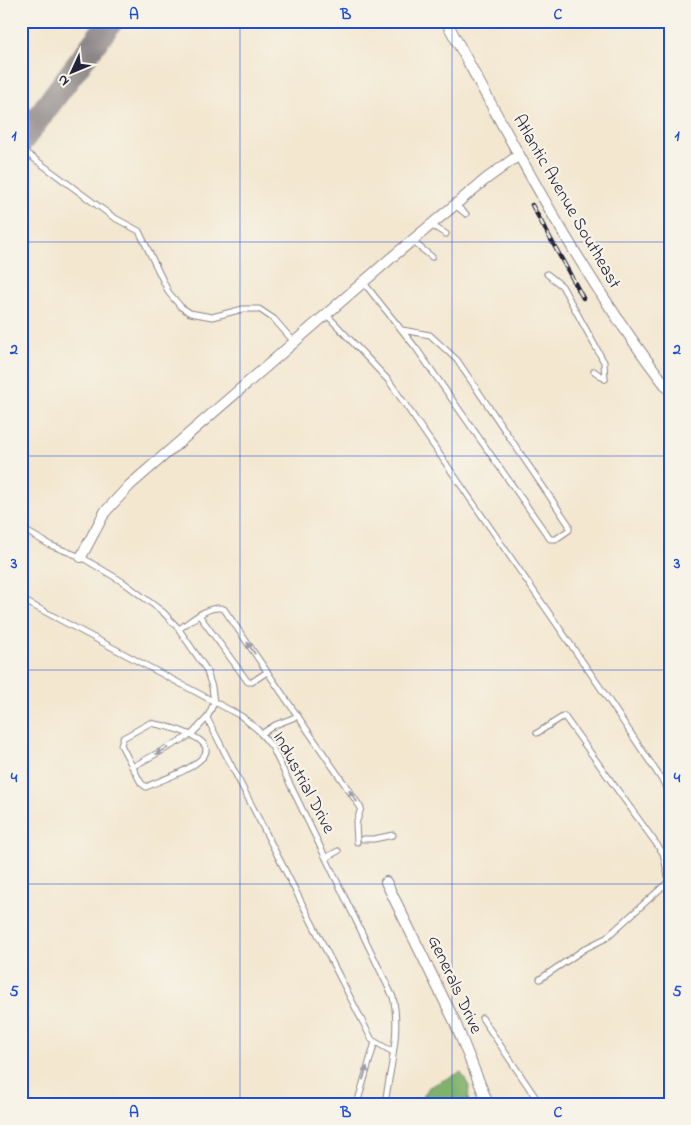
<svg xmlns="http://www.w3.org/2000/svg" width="691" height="1125" viewBox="0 0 691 1125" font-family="'Indie Flower',sans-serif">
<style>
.forest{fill:#80b26d;stroke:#516a54}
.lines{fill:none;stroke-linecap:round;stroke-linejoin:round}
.taxiway{stroke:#8a8486;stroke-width:25}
.lane-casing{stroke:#8a8486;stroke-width:7}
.street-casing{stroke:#8a8486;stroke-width:12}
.lane{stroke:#fff;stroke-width:5}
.street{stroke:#fff;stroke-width:10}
.rail-casing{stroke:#22223b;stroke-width:4.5}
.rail{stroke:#f7f3e8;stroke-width:2.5;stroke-dasharray:8;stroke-linecap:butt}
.oneway{fill:#9c9ca7}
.grid{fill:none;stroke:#1d4ed8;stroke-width:1;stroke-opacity:0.55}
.labels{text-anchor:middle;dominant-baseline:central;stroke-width:4.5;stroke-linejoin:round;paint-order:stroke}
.street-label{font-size:18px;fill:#22223b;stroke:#f7f3e8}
.neatline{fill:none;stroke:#1d4ed8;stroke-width:2}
.grid-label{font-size:16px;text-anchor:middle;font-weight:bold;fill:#1d4ed8}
</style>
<rect width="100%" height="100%" fill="#f7f3e8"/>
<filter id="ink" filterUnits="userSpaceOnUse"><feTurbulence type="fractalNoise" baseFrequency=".02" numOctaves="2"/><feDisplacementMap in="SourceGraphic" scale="10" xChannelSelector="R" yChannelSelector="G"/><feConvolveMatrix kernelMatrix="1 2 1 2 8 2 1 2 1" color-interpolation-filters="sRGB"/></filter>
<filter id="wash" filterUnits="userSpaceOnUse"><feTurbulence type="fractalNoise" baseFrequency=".0096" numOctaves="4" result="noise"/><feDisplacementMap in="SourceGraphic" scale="20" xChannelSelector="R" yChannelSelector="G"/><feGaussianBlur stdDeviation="1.12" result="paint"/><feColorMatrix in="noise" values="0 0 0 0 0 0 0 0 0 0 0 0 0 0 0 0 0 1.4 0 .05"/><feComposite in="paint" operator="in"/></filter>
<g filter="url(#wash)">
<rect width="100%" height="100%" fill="#f3e7d0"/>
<polygon class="forest" points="461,1072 469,1086 468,1104 419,1104 429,1087"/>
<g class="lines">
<polyline class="taxiway" points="21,141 111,21"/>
</g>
</g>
<g filter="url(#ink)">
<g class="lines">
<defs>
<g id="lane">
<polyline points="21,149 113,217 139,231 169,293 181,307 190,313 212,317 243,309 259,309 274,319 295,343"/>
<polyline points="455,205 466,214"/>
<polyline points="431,225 446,234"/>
<polyline points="412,241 432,257"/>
<polyline points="547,274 562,286 604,362 605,379"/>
<polyline points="364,283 416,348 550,539 556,539 569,530 569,525 457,360 430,335 402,330"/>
<polyline points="327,315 389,381 600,687 670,792"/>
<polyline points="594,371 605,379"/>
<polyline points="21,528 50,545 81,557 123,582 163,612 178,628 206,669 212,687 214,703 207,718 372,1040 393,1052"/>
<path d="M21 599 241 716 258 730 272 747 393 997C401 1032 390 1068 385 1104"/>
<polyline points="199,615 248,682 252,682 267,672"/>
<path d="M179 629C191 621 209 604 224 609L361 808 356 824 357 842"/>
<path d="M150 723C162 725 222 738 202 758 188 772 163 779 146 787L141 783 121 745 123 738Z"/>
<polyline points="537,733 564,716 663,853 669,881 606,938 586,948 540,979"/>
<polyline points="261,734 275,725 298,716"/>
<polyline points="132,767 191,735 207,718"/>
<polyline points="363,839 374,839 393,835"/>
<polyline points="327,857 338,851"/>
<polyline points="482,1018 540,1104"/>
<polyline points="357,1104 375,1042"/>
</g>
<g id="street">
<path d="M446 21C515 148 581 277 670 391"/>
<polyline points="81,557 105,512 130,485 391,258 486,179 519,155"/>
<polyline points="386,882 454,1020 488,1104"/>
</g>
</defs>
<use href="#lane" class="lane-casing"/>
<use href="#street" class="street-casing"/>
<use href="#lane" class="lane"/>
<use href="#street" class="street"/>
<defs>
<polyline id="rail" points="532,205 583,298"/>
</defs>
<use href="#rail" class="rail-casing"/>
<use href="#rail" class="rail"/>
</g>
<defs><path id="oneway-solid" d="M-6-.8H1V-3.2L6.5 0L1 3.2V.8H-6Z" transform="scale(1.25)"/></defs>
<g class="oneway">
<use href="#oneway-solid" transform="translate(251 648) rotate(-124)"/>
<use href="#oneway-solid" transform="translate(162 751) rotate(152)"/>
<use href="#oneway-solid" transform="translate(353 796) rotate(-124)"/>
<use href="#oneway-solid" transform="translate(365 1073) rotate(-73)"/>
</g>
</g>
<path class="grid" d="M240 21V1104M452 21V1104M21 242H670M21 456H670M21 670H670M21 884H670"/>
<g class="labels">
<g class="street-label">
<text transform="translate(566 202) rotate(60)">Atlantic Avenue Southeast</text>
<text transform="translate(303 783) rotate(62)">Industrial Drive</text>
<text transform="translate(454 985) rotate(65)">Generals Drive</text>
</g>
</g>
<rect width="691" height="1125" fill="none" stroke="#f7f3e8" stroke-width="55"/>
<g transform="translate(72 72) rotate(226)" stroke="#f7f3e8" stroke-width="4" paint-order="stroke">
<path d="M0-4L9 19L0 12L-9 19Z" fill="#22223b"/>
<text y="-8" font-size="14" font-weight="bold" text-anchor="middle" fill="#22223b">N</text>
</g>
<rect x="28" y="28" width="636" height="1070" class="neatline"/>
<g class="grid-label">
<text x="134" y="19">A</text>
<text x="346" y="19">B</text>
<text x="558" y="19">C</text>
<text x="14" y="140">1</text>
<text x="677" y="140">1</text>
<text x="14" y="354">2</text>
<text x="677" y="354">2</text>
<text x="14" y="568">3</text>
<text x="677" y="568">3</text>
<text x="14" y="782">4</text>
<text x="677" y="782">4</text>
<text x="14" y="996">5</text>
<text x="677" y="996">5</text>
<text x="134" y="1117">A</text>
<text x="346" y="1117">B</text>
<text x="558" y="1117">C</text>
</g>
</svg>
